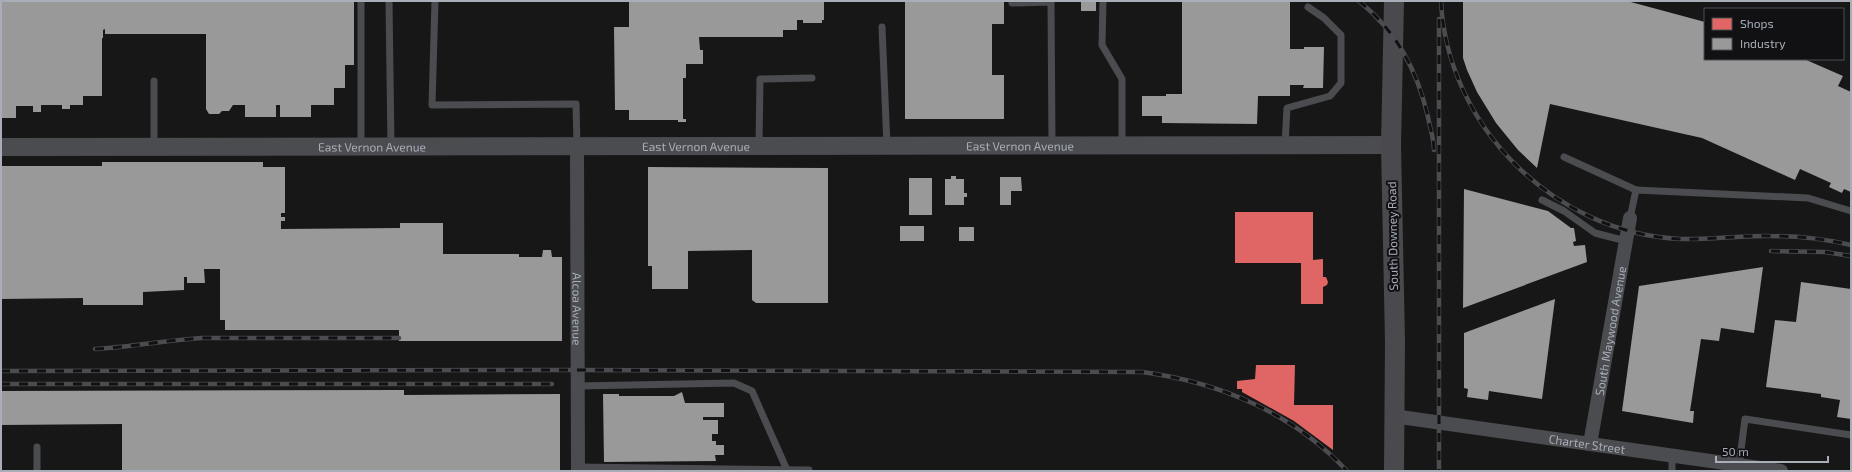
<svg xmlns="http://www.w3.org/2000/svg" width="1852" height="472" viewBox="0 0 1852 472" font-family="'Exo 2',sans-serif">
<style>
.shops{fill:#e06666}
.industry{fill:#999}
.lines{fill:none;stroke-linecap:round;stroke-linejoin:round}
.service{stroke:#4b4c50;stroke-width:7}
.minor{stroke:#4b4c50;stroke-width:14}
.tertiary{stroke:#4b4c50;stroke-width:18}
.secondary{stroke:#4a4a4e;stroke-width:20}
.rail-casing{stroke:#4b4c4f;stroke-width:4.5}
.rail{stroke:#111113;stroke-width:3;stroke-dasharray:9;stroke-linecap:butt}
.labels{text-anchor:middle;dominant-baseline:central;stroke-width:4;stroke-linejoin:round;paint-order:stroke}
.street-label{font-size:12px;fill:#a8adb8;stroke:#111113}
</style>
<rect width="100%" height="100%" fill="#171717"/>
<g class="shops">
<polygon points="1235,212 1313,212 1313,260 1323,259 1323,277 1326,277 1328,282 1327,285 1323,287 1323,304 1301,304 1301,263 1235,263"/>
<polygon points="1256,365 1295,365 1294,405 1333,405 1333,450 1294,421 1242,392 1242,389 1237,389 1237,381 1255,379"/>
</g>
<g class="industry">
<polygon points="1,1 354,1 354,65 345,65 345,88 334,88 334,105 311,105 311,117 280,117 280,105 276,105 276,117 245,117 245,105 233,105 229,111 222,111 219,114 209,114 206,109 206,34 105,34 105,29 103,30 103,38 102,38 102,96 83,96 83,105 70,105 70,109 62,109 62,105 41,105 41,112 33,112 33,106 16,106 16,118 1,118"/>
<polygon points="629,1 824,1 824,20 822,20 822,23 803,23 803,20 797,20 797,30 783,30 783,37 699,37 700,50 703,50 703,64 686,64 686,78 683,78 683,119 686,119 686,122 678,122 678,120 629,120 629,110 615,110 614,27 629,27"/>
<polygon points="905,1 1004,1 1004,24 992,24 992,75 1004,75 1004,119 905,119"/>
<rect x="1081" y="1" width="15" height="10"/>
<polygon points="1182,1 1290,1 1290,49 1304,49 1304,47 1324,47 1323,88 1303,88 1304,85 1290,85 1290,96 1258,96 1257,124 1162,123 1162,116 1142,116 1142,96 1166,96 1166,94 1182,94"/>
<polygon points="1463,1 1627,1 1705,22 1705,59 1804,59 1843,76 1838,86 1851,92 1851,192 1844,189 1842,193 1829,187 1831,183 1800,169 1795,180 1702,138 1550,104 1537,168 1518,150 1496,123 1477,92 1467,70 1463,58"/>
<polygon points="102,162 263,162 263,167 285,167 285,213 281,213 281,217 285,217 285,221 281,221 281,229 400,228 400,223 443,223 443,254 519,254 519,257 542,257 543,250 551,250 552,257 562,257 562,341 399,341 399,330 225,330 225,320 220,320 220,269 204,269 205,283 187,283 187,277 184,277 184,290 143,292 143,305 83,305 83,298 1,299 1,166 102,166"/>
<polygon points="648,167 828,168 828,303 756,303 752,300 752,250 688,251 688,289 652,289 652,266 648,266"/>
<polygon points="951,176 956,176 956,179 964,179 964,193 967,193 967,197 964,197 964,205 945,205 945,179 951,179"/>
<polygon points="1000,177 1021,177 1022,191 1011,191 1011,205 1000,205"/>
<rect x="909" y="178" width="23" height="37"/>
<polygon points="1464,189 1548,211 1571,228 1574,228 1576,241 1573,242 1574,246 1585,245 1587,262 1463,308"/>
<rect x="900" y="226" width="24" height="15"/>
<rect x="959" y="227" width="15" height="14"/>
<polygon points="1763,267 1754,333 1721,328 1719,341 1701,339 1690,411 1694,411 1693,423 1622,411 1639,286"/>
<polygon points="1801,282 1851,289 1851,419 1837,417 1840,400 1821,397 1821,394 1766,387 1775,320 1796,322"/>
<polygon points="1555,299 1542,399 1489,391 1488,400 1467,397 1468,389 1464,388 1464,333"/>
<polygon points="404,390 404,395 560,394 560,471 122,471 122,424 1,425 1,391"/>
<polygon points="682,392 685,403 724,403 724,417 703,417 703,420 718,420 718,434 712,434 712,441 716,441 716,445 724,445 724,455 715,455 716,461 604,462 603,394 619,394 619,396 674,396"/>
</g>
<g class="lines">
<g class="service">
<polyline points="389,1 391,146"/>
<polyline points="435,1 432,105 576,104 577,146"/>
<polyline points="1103,1 1102,45 1122,79 1122,145"/>
<polyline points="1012,3 1051,2 1052,145"/>
<polyline points="882,27 887,146"/>
<polyline points="154,81 154,147"/>
<polyline points="1285,145 1287,108 1330,96 1341,83 1341,35 1324,18 1308,7"/>
<polyline points="361,146 361,1"/>
<polyline points="759,146 760,79 812,78"/>
<polyline points="1564,157 1636,190"/>
<polyline points="1542,200 1564,211 1595,233 1626,241"/>
<polyline points="1630,218 1636,190 1808,198 1851,211"/>
<polyline points="578,386 734,383 752,391 787,470"/>
<polyline points="37,447 37,471"/>
<polyline points="1739,465 1745,419 1851,435"/>
<polyline points="578,467 809,470"/>
<polyline points="1672,471 1672,455"/>
</g>
<g class="minor">
<path id="s1" d="M577 146 578 471"/>
<path id="s2" d="M1393 416 1781 471"/>
<path id="s3" d="M1590 444 1630 218"/>
</g>
<path class="tertiary" id="s4" d="M1 147 1391 145"/>
<polyline class="secondary" points="1394,471 1395,342 1391,145 1394,1"/>
<defs>
<g id="rail">
<path d="M1359 1C1397 32 1417 70 1428 117 1430 128 1434 139 1434 150"/>
<path d="M1441 1C1447 126 1554 233 1680 239 1710 240 1740 235 1770 236 1797 236 1825 239 1851 245"/>
<polyline points="1439,19 1439,471"/>
<polyline points="1771,251 1825,252 1851,256"/>
<path d="M95 349C131 347 167 340 203 338H399"/>
<path d="M1 371 578 370 1142 372C1219 382 1293 413 1347 471"/>
<polyline points="1,384 552,384"/>
</g>
</defs>
<use href="#rail" class="rail-casing"/>
<use href="#rail" class="rail"/>
</g>
<g class="labels">
<g class="street-label">
<text stroke="none"><textPath href="#s4" startOffset="371">East Vernon Avenue</textPath></text>
<text stroke="none"><textPath href="#s4" startOffset="695">East Vernon Avenue</textPath></text>
<text stroke="none"><textPath href="#s4" startOffset="1019">East Vernon Avenue</textPath></text>
<text transform="translate(1392 236) rotate(-91)">South Downey Road</text>
<text stroke="none"><textPath href="#s1" startOffset="163">Alcoa Avenue</textPath></text>
<text stroke="none"><textPath href="#s3" startOffset="115">South Maywood Avenue</textPath></text>
<text stroke="none"><textPath href="#s2" startOffset="196">Charter Street</textPath></text>
</g>
</g>
<rect width="1852" height="472" fill="none" stroke="#a8adb8" stroke-width="4"/>
<rect x="1704" y="8" width="140" height="52" fill="#111113" stroke="#4d4f55"/>
<rect x="1712" y="18" width="20" height="12" fill="#e06666" stroke="#4d4f55"/>
<text x="1740" y="28" font-size="12" fill="#a8adb8">Shops</text>
<rect x="1712" y="38" width="20" height="12" fill="#999999" stroke="#4d4f55"/>
<text x="1740" y="48" font-size="12" fill="#a8adb8">Industry</text>
<path d="M1716 456v6h112v-6" fill="none" stroke="#a8adb8" stroke-width="2"/>
<text x="1722" y="456" font-size="12" fill="#a8adb8" stroke="#111113" stroke-width="3" paint-order="stroke">50 m</text>
</svg>
